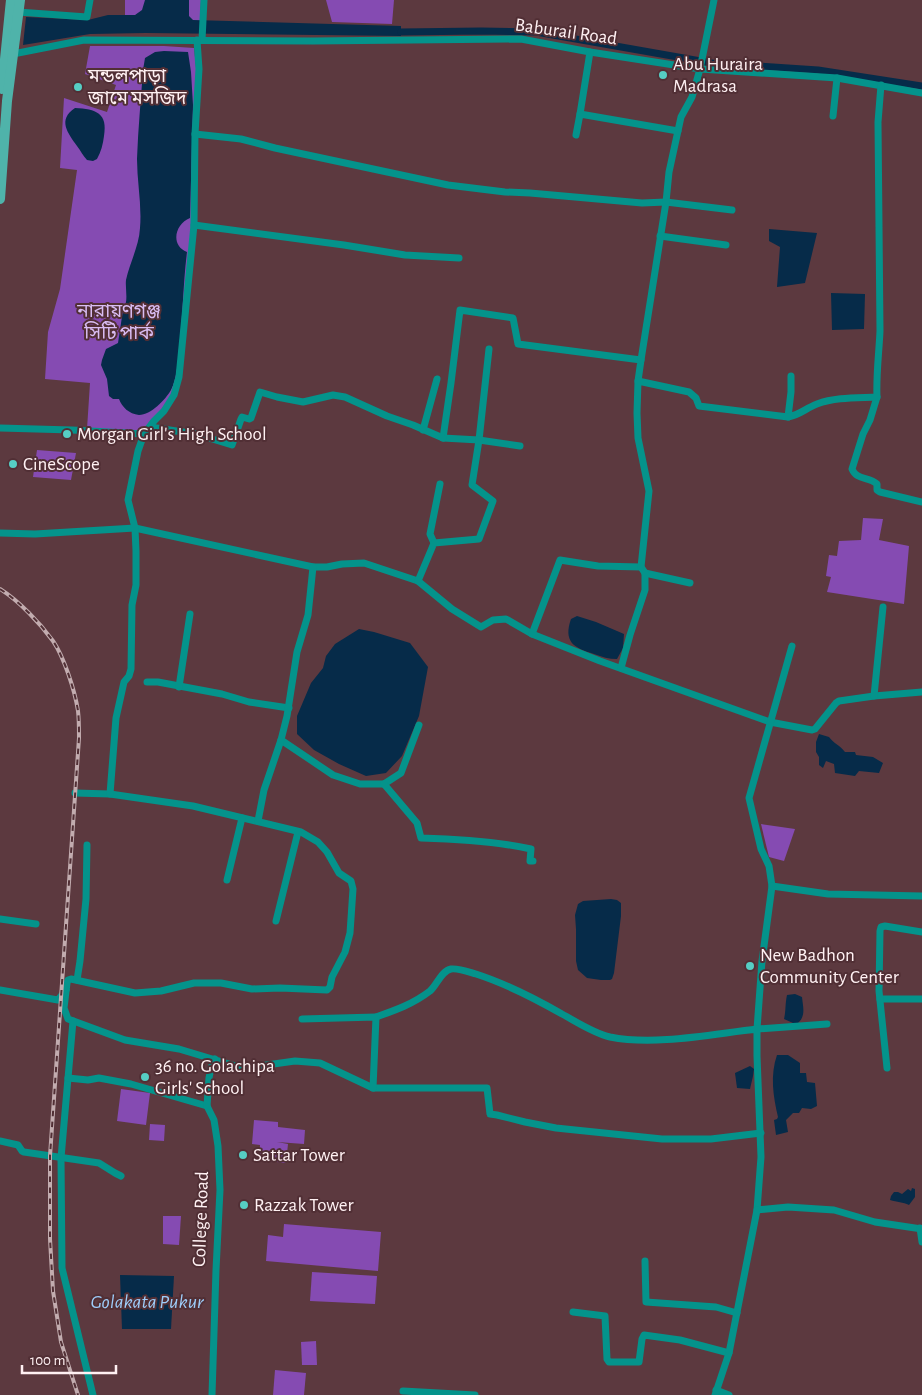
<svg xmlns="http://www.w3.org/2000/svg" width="922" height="1395" viewBox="0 0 922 1395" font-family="'Alegreya Sans','Noto Sans Bengali',sans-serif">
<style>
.green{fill:#854bb2}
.water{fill:#062b49}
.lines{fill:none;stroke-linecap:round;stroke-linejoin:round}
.canal{stroke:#062b49;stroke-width:7}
.minor{stroke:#04938b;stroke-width:7}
.secondary{stroke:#4fb3aa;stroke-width:10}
.rail-casing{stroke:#c2acaf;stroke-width:4}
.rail{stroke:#512f35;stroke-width:2;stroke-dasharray:5.5;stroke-linecap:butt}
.poi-dot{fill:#56cec4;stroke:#512f35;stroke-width:2}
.labels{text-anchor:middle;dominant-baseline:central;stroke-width:4;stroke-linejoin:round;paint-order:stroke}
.street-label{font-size:19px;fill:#fff1f3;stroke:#512f35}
.poi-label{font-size:19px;fill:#fff1f3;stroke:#512f35;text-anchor:start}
.park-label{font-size:19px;fill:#d9bdf4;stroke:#512f35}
.water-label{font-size:20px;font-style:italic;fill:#9ecdfa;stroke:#512f35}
</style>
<rect width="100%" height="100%" fill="#5c393f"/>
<g class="green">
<polygon points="125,0 201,0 200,23 125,20"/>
<polygon points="326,0 394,0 392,24 332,22"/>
<polygon points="90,46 164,46 194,48 197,77 193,209 180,360 173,391 165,405 146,427 139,431 87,429 90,383 45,379 48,332 60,289 77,170 60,168 64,98 107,112 116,85 85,74"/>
<polygon points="37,450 76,453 71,480 33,477"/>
<polygon points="863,518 883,519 879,540 909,546 904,604 827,592 831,577 826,576 829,555 837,556 839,541 861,540"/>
<polygon points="761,824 795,829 784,861 769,857"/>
<polygon points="121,1089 150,1093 146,1125 117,1121"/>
<polygon points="254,1120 278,1122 278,1127 305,1130 304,1144 277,1142 288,1144 286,1163 259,1160 260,1145 252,1144"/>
<polygon points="150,1124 165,1125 164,1141 149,1140"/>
<polygon points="163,1216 181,1216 179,1245 163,1244"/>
<polygon points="284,1224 381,1232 378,1271 266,1261 268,1235 283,1237"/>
<polygon points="312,1272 377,1276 375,1304 310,1301"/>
<polygon points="316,1341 317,1365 302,1365 301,1342"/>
<polygon points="275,1370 306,1373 304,1395 273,1395"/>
</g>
<g class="water">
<polygon points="145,0 189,0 189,16 193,20 401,26 401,36 146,33 90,34 23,45 26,17 88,20 108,15 135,15 142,10"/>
<path d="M164 51 188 52 191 72 193 105 190 218C175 224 170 245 187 252 183 284 183 316 179 348 178 360 177 379 171 390 165 400 151 415 139 415 129 414 122 407 119 399H113L109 396 107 379 101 365 102 360 106 349 118 343 123 310C129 301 125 290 126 280 130 262 139 246 140 228 142 205 137 182 137 159 138 129 141 99 143 70L145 58 155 52Z"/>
<path d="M75 108C96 109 108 113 104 136 103 144 101 152 97 159L93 161 87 160C83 156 81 151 77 146 68 133 57 120 75 108Z"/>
<polygon points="769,229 817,233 805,283 777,287 780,247 769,241"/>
<polygon points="831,293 865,294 864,329 832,330"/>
<path d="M577 616 596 622 624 634 623 648 617 659C609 659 602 657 594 654 574 648 563 642 571 619Z"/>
<polygon points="359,629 374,632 410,643 428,667 419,716 402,756 386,773 366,776 339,764 314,750 297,734 297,716 311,683 323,668 326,656 335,644"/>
<path d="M819 734 829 737C834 744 840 745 845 752H855L856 755 873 757 883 763 879 773 859 771 855 776 835 773 834 764 826 761 823 768 819 765V757L816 752V742Z"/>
<polygon points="611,899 617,900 621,903 621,916 614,973 612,979 610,980 601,980 587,978 578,970 576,961 576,929 575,915 578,904 583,901"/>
<path d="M795 994 802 997C803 1007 806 1016 798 1023H793L784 1019C786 1011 785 1004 787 995Z"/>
<path d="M777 1055H788L800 1063V1073H806L807 1082 815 1083 817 1106 811 1109 802 1108 799 1113H793L786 1120 788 1132 776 1135 774 1120 777 1119 778 1117C773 1096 770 1075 777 1055Z"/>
<polygon points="750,1066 754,1069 753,1076 750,1089 737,1088 735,1073"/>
<path d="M912 1188 915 1189V1197L909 1205C903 1202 897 1202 890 1200L891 1196 894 1192H898L902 1194 908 1189 911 1191Z"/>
<polygon points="120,1275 174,1276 171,1329 122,1329"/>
</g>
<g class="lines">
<polyline class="canal" points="401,32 481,31 536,32 712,63 818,70 922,86"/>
<g class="minor">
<polyline points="18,12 87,17 90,0"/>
<polyline points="202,40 204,0"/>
<polyline points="13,54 84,40 313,41 521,39 590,52 700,69 837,78 922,93"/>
<polyline points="580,114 590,52"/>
<polyline points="833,116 837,78"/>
<polyline points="195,134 241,139 275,148 448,185 505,192 530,193 642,203 666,202 732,210"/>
<polyline points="576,135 580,114 678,131"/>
<polyline points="194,225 344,245 405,255 459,258"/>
<polyline points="660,236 726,245"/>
<polyline points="489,349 479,440 443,438 451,383 460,310 513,318 518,344 641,360 638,381"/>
<polyline points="641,360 666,202 669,172 681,117 692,97 700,69 714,0"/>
<path d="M877 397 870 420 863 434 852 469C857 481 869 476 877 484V490L880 492 922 502"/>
<polyline points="788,417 791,392 791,376"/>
<polyline points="150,427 196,434 232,445 241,419 242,417 249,419 251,418 260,392 277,397 303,402 333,395 345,397 387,416 413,425 443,438"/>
<polyline points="0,428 72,430 144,434"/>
<polyline points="423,430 437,379"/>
<polyline points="0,533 35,534 135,528 313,567 327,567 342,564 364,563 418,581 452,609 481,627 493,620 506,619 532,634 600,661 770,722 812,730 815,729 836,703 839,701 874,696 922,692"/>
<polyline points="434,543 430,534 440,484"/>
<polyline points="645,573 690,583"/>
<polyline points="418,581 434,543 479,539 493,501 472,485 479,440 520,446"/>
<polyline points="532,634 560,560 598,566 641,567"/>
<polyline points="792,646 749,798 761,849 769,866 772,886 762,961 757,1029 827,1024"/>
<path d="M621 668 630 635 645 590V573L641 567 649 491 638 438 637 413 638 381 689 392 696 398 699 406 788 417C800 415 806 408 817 404 836 397 857 398 877 397 876 375 879 353 880 331L878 122 881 85"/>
<polyline points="147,682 158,682 222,694 249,702 289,708"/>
<polyline points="179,687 190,614"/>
<polyline points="874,696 883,607"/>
<polyline points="281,740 333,775 360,784 384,784 401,773 419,725"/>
<path d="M384 784 417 823 421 838C458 839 495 841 531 849L530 861H533"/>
<polyline points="75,793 110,794 193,806 301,832 318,842 327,852 339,873 351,881 353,889 350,933 345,952 332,977 330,987 327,990 280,988 252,989 221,983 194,983 161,991 135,993 71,979 68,980 67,983 64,1008 68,1019 125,1040 179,1049 239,1067 252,1067 295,1061 320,1063 373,1088 487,1088 490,1114 497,1115 525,1122 556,1128 662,1139 711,1139 761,1133"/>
<polyline points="110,794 116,718 124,682 129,676 131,669 132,605 136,585 136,551 135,528 128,500 138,451 144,434 154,421 164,411 174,395 179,377 194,225 195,134 199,69 197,40"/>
<polyline points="258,821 264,790 281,740 287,716 297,652 308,615 313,567"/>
<polyline points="227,880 242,818"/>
<polyline points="772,886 828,894 922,896"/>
<polyline points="0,919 36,924"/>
<polyline points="276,921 298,832"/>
<polyline points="77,980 80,961 86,899 87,845"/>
<polyline points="0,990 58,1000 66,990"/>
<polyline points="880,999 922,999"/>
<path d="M376 1017C396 1010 413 1004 430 991 437 985 441 971 451 969 458 968 469 972 476 974 507 984 534 998 562 1014 577 1022 593 1033 610 1037 655 1046 712 1034 757 1029V1056L761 1157 757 1210 788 1207 834 1210 875 1222 922 1229"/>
<polyline points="302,1019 376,1017 373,1088"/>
<polyline points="73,1021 61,1158 62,1268 93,1395"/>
<polyline points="887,1068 879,991 880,931 881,927 885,926 922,932"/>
<polyline points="68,1078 88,1080 99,1078 131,1084 207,1106"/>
<polyline points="0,1141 18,1145 22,1151 24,1152 99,1163 115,1173 121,1176"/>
<polyline points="920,1228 922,1242"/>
<polyline points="645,1261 646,1302 716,1307 737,1313"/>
<polyline points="573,1312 605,1316 607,1359 609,1362 639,1362 642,1339 644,1335 680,1340 729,1353"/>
<polyline points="716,1390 729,1395"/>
<polyline points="403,1391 475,1395"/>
<polyline points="212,1395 216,1270 220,1190 218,1146 214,1120 207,1106 209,1078 211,1068 215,1059"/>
<polyline points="715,1395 729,1353 757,1210"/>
</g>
<g class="secondary">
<polyline points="2,89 11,0"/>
<polyline points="0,199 7,101 20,0"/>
</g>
<defs>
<path id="rail" d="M0 589C19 601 40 623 53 641 64 657 75 691 78 711 79 719 79 729 79 738L50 1156V1239L53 1291 61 1342 78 1395"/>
</defs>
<use href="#rail" class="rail-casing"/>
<use href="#rail" class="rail"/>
</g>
<g class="poi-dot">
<circle cx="663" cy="75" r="5"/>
<circle cx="78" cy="87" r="5"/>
<circle cx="67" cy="434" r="5"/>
<circle cx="13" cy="464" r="5"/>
<circle cx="750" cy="966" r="5"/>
<circle cx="145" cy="1077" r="5"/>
<circle cx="243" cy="1155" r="5"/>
<circle cx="244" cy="1205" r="5"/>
</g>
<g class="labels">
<g class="street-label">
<text transform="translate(566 32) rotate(8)">Baburail Road</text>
<text transform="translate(201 1219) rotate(-88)">College Road</text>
</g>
<g class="poi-label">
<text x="673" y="64">Abu Huraira<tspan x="673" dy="22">Madrasa</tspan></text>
<text x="88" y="76">মন্ডলপাড়া<tspan x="88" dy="22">জামে মসজিদ</tspan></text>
<text x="77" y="434">Morgan Girl's High School</text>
<text x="23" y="464">CineScope</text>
<text x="760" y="955">New Badhon<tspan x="760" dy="22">Community Center</tspan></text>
<text x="155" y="1066">36 no. Golachipa<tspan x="155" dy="22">Girls' School</tspan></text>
<text x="253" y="1155">Sattar Tower</text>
<text x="254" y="1205">Razzak Tower</text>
</g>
<g class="park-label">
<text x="119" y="311">নারায়ণগঞ্জ<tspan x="119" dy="22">সিটি পার্ক</tspan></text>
</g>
<g class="water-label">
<text x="147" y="1302">Golakata Pukur</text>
</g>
</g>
<path d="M22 1365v8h94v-8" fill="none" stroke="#fff1f3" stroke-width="2.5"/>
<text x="30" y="1365" font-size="15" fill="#fff1f3" stroke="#512f35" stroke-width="4" paint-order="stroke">100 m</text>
</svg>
